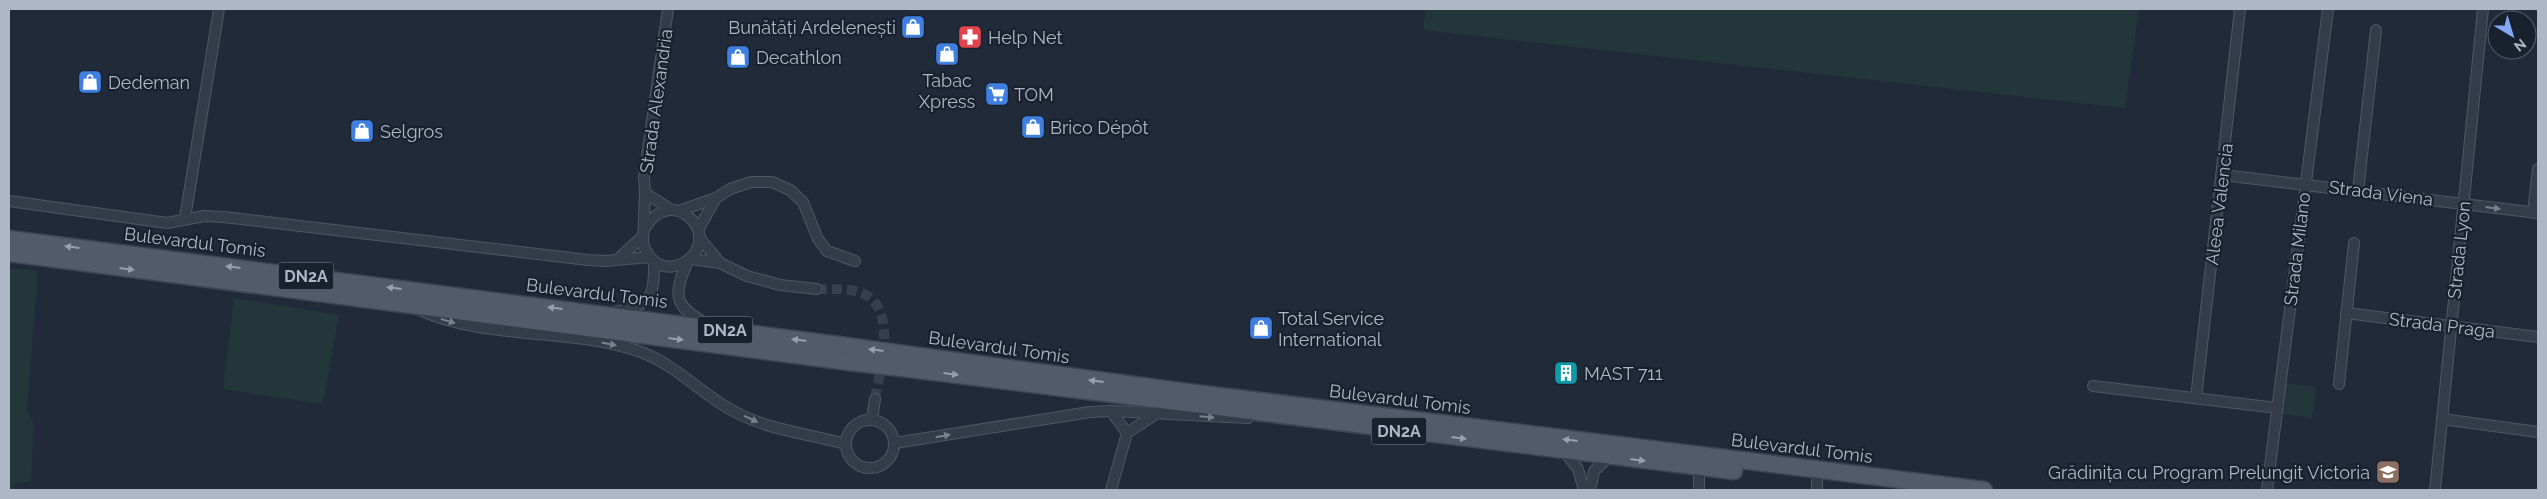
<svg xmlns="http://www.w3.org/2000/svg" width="2547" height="499" viewBox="0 0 2547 499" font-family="Raleway,sans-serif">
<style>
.green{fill:#23363a}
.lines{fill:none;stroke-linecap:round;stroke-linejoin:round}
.street-tunnel{stroke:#363f4e;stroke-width:10;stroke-dasharray:10 5;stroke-linecap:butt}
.street-casing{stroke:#4f5764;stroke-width:12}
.primary-casing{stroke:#3e4553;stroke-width:19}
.street{stroke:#343c4a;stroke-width:10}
.primary{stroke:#525b6a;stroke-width:16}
.primary-bridge-casing{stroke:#3e4553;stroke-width:19;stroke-linecap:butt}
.primary-bridge{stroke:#525b6a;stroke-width:16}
.oneway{fill:#78808e}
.oneway2{fill:#98a0af}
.labels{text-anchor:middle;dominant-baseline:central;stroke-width:4.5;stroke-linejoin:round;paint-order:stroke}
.shield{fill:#1a212e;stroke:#828a98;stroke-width:1}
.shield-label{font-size:16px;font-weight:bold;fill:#afb7c6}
.poi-label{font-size:18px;fill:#afb7c6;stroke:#1a212e;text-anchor:start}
.street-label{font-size:18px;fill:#afb7c6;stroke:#1a212e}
</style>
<rect width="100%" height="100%" fill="#212a39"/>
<g class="green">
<polygon points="1426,9 2139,9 2125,108 1423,30"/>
<polygon points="9,268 38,271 27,410 34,424 31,481 15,484 14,490 9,490"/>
<polygon points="234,298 339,315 323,404 223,389"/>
<polygon points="2286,383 2316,387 2312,418 2282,414"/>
</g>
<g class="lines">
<path class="street-tunnel" d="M817 289C829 290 843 288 855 291 901 301 880 367 875 399"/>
<defs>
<g id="street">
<polyline points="2223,175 2538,213"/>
<polyline points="2358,191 2376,30"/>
<polyline points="645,193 672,210"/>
<polyline points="9,201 167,223 204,216 224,217 588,260 605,261 650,257"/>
<polyline points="679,211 716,198 730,189 751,182 772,182 790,190 803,202 818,239 827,251 855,261"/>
<polyline points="2533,213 2538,169"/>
<polyline points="185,218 219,9"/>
<path d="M645 228C651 218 660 210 672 210 680 210 687 215 692 220 721 253 658 293 643 243L645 193 644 177 668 9"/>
<polyline points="698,230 716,198"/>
<polyline points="699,237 720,263"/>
<polyline points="691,259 720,263 747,276 780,285 817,289"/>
<polyline points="617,260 643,236"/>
<path d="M688 261C672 296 674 307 709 325"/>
<path d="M422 311C491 341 571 327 641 352 677 365 703 396 737 413 770 430 809 434 845 444"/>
<path d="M615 312C652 304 654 298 654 261"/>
<polyline points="2346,313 2538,337"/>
<polyline points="2339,384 2354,243"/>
<polyline points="2093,386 2277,408"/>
<polyline points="2196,398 2240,9"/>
<polyline points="1111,411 1127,433"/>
<polyline points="872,419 875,399"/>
<polyline points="2442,419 2538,432"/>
<circle cx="870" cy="444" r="24"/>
<polyline points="895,443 1090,412 1111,411 1248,418"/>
<polyline points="1564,451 1578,469 1584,490"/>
<polyline points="1111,490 1127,433 1159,412"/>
<polyline points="1590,490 1594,471 1609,457"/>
<polyline points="1699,490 1699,467"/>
<polyline points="1817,490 1817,481"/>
<polyline points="2267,490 2328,9"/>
<polyline points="2435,490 2483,9"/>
</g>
<g id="primary">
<polyline points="9,239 847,346"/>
<polyline points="9,253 849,362"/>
<polyline points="904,354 1179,391 1984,490"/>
<polyline points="902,368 1734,471"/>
</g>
</defs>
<use href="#street" class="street-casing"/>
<use href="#primary" class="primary-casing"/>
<use href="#street" class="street"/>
<use href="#primary" class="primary"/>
<defs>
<g id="primary-bridge">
<polyline points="847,346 904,354"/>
<polyline points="849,362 902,368"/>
</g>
</defs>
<use href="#primary-bridge" class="primary-bridge-casing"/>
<use href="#primary-bridge" class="primary-bridge"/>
</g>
<defs><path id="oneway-solid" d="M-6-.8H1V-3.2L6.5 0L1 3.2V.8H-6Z" transform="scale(1.25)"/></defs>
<g class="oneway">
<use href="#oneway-solid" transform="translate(2493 208) rotate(7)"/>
<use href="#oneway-solid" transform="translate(448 321) rotate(16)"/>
<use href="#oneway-solid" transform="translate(609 344) rotate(11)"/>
<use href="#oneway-solid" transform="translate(1207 417) rotate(5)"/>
<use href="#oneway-solid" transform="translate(751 419) rotate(25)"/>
<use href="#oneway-solid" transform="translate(943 436) rotate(-10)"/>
</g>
<g class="oneway2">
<use href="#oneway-solid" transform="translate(72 247) rotate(-173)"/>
<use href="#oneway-solid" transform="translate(233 267) rotate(-173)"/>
<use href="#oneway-solid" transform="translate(127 269) rotate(7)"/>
<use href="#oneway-solid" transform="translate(394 288) rotate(-173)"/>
<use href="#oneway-solid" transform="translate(555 308) rotate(-173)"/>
<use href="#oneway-solid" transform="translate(676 339) rotate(7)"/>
<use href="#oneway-solid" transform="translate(799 340) rotate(-173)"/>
<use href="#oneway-solid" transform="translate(876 350) rotate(-173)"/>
<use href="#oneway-solid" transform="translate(951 374) rotate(7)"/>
<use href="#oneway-solid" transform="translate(1096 381) rotate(-173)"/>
<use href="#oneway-solid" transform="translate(1459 438) rotate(7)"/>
<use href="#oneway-solid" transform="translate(1570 440) rotate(-173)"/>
<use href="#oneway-solid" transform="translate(1638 460) rotate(7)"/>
</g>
<defs>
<symbol id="shop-square" viewBox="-11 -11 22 22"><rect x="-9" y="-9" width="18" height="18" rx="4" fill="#3f7fe0" stroke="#1a212e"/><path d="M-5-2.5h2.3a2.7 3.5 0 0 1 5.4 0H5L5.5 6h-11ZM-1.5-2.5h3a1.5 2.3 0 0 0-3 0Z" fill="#fff"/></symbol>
<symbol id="pharmacy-square" viewBox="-11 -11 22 22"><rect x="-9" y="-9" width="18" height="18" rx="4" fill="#e0444e" stroke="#1a212e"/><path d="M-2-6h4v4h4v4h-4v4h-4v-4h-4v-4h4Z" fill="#fff"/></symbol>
<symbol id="supermarket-square" viewBox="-11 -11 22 22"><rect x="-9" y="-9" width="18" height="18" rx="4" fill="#3f7fe0" stroke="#1a212e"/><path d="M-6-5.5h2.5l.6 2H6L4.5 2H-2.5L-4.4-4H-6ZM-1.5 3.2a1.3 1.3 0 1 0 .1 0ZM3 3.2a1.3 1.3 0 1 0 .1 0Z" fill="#fff"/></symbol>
<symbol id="building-square" viewBox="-11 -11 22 22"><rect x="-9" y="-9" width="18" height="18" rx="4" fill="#0f9aa8" stroke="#1a212e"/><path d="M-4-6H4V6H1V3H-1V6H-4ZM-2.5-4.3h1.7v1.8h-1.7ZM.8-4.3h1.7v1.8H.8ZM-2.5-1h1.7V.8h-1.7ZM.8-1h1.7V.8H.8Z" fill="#fff"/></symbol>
<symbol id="school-square" viewBox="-11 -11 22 22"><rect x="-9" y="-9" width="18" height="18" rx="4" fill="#8d6e63" stroke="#1a212e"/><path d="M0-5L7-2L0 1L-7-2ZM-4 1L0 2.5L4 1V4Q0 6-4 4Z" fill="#fff"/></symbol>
</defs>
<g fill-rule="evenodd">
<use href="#shop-square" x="899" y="13" width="28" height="28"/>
<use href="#pharmacy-square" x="956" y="23" width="28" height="28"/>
<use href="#shop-square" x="933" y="40" width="28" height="28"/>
<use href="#shop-square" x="724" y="43" width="28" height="28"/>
<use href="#shop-square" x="76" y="68" width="28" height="28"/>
<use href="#supermarket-square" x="983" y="80" width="28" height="28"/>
<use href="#shop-square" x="1019" y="113" width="28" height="28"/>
<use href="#shop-square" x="348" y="117" width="28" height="28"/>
<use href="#shop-square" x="1247" y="314" width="28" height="28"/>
<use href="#building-square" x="1552" y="359" width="28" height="28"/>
<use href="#school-square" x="2374" y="458" width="28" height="28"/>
</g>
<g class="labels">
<g class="shield">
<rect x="278.5" y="262.5" width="55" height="27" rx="4"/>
<rect x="697.5" y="316.5" width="55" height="27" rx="4"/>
<rect x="1371.5" y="417.5" width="55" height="27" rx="4"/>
</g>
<g class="shield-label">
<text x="306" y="276">DN2A</text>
<text x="725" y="330">DN2A</text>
<text x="1399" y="431">DN2A</text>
</g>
<g class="poi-label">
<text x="896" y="27" text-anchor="end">Bunătăți Ardelenești</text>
<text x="988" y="37">Help Net</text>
<text x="756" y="57">Decathlon</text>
<text x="947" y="80" text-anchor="middle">Tabac<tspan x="947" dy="21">Xpress</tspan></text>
<text x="108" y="82">Dedeman</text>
<text x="1014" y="94">TOM</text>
<text x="1050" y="127">Brico Dépôt</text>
<text x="380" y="131">Selgros</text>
<text x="1278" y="318">Total Service<tspan x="1278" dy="21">International</tspan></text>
<text x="1584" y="373">MAST 711</text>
<text x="2370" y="472" text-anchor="end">Grădinița cu Program Prelungit Victoria</text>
</g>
<g class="street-label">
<text transform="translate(656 101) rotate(-82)">Strada Alexandria</text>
<text transform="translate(2381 193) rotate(7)">Strada Viena</text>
<text transform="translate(2219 204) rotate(-83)">Aleea Valencia</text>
<text transform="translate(195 242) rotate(7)">Bulevardul Tomis</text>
<text transform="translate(2297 249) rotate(-83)">Strada Milano</text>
<text transform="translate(2459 250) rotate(-84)">Strada Lyon</text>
<text transform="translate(597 293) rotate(7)">Bulevardul Tomis</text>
<text transform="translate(2442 325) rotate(7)">Strada Praga</text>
<text transform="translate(999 347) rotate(8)">Bulevardul Tomis</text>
<text transform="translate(1400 399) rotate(7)">Bulevardul Tomis</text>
<text transform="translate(1802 448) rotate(7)">Bulevardul Tomis</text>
</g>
</g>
<rect width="2547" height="499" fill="none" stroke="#afb7c6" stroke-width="20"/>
<g transform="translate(2512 35) rotate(142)"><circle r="24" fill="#1a212e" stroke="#565d6b"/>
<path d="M0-4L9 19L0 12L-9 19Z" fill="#81a8f9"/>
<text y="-8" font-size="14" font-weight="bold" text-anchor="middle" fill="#afb7c6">N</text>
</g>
</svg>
